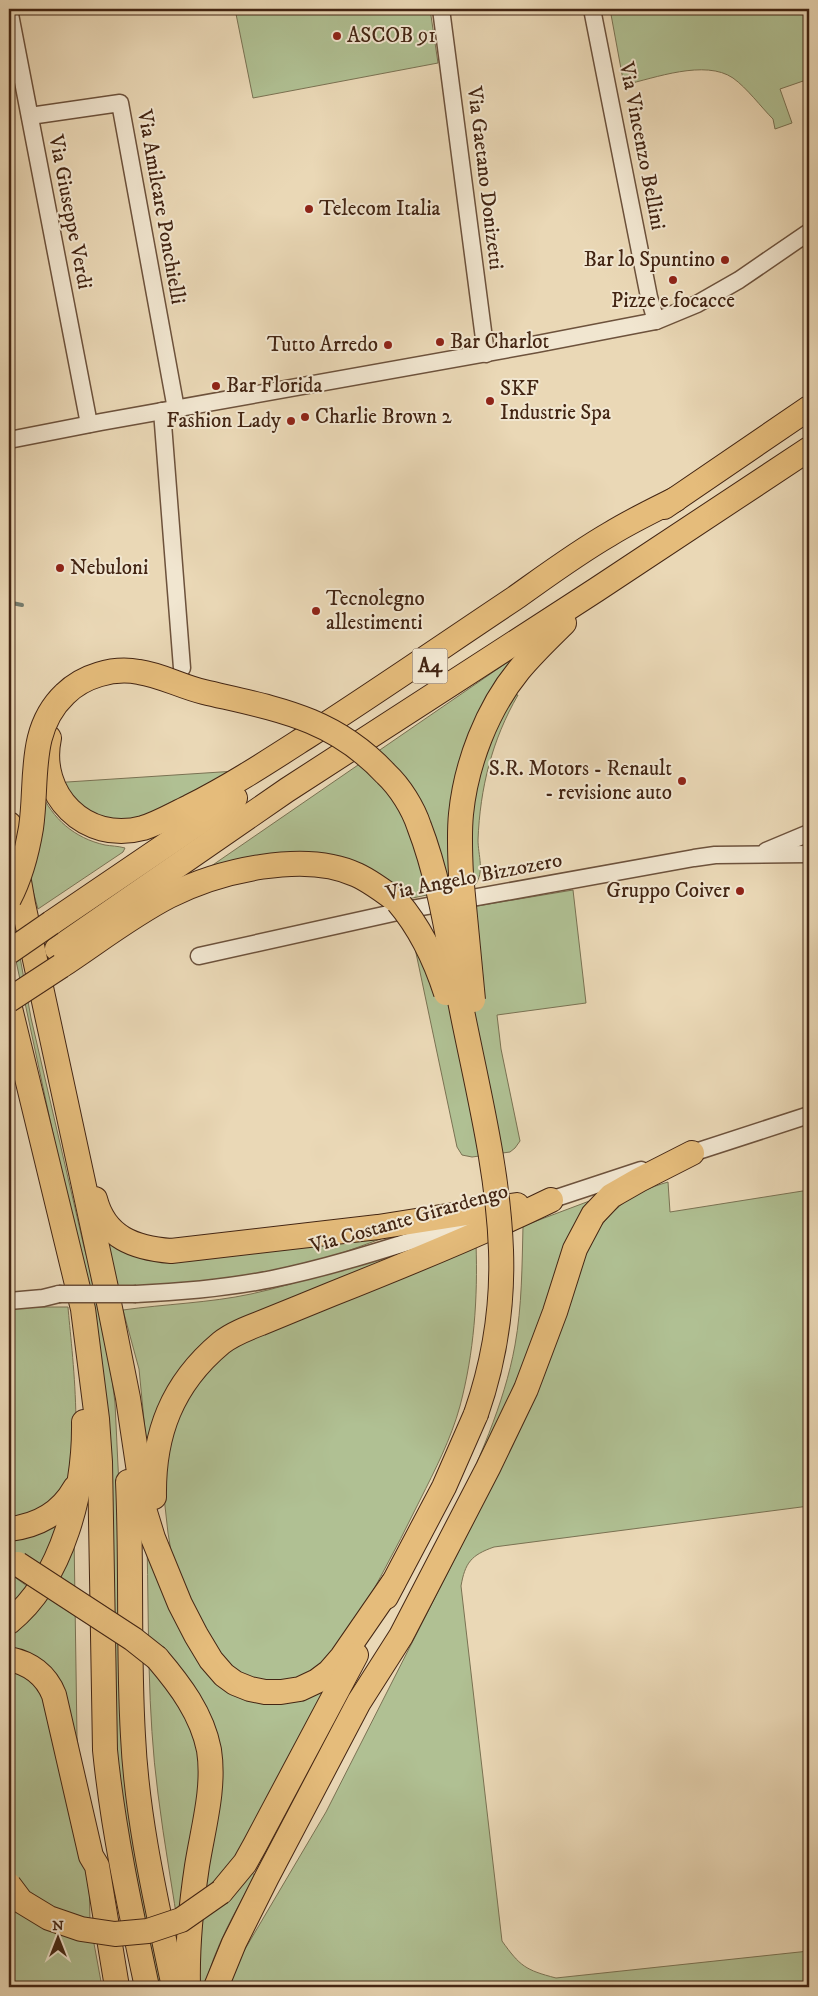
<svg xmlns="http://www.w3.org/2000/svg" width="818" height="1996" viewBox="0 0 818 1996" font-family="'IM FELL DW Pica',serif">
<style>
.green{fill:#b0c093;stroke:#7a7253}
.lines{fill:none;stroke-linecap:round;stroke-linejoin:round}
.stream{stroke:#767e70;stroke-width:4}
.minor-casing{stroke:#6d523c;stroke-width:19}
.highway-casing{stroke:#432513;stroke-width:26}
.minor{stroke:#f1e6d0;stroke-width:16}
.highway{stroke:#e5bc7b;stroke-width:24}
.minor-bridge-casing{stroke:#6d523c;stroke-width:19;stroke-linecap:butt}
.highway-bridge-casing{stroke:#432513;stroke-width:26;stroke-linecap:butt}
.minor-bridge{stroke:#f1e6d0;stroke-width:16}
.highway-bridge{stroke:#e5bc7b;stroke-width:24}
.poi-dot{fill:#8f2418;stroke:#f1e6d0;stroke-width:2}
.labels{text-anchor:middle;dominant-baseline:central;stroke-width:4;stroke-linejoin:round;paint-order:stroke}
.shield{fill:#f1e6d0;stroke:#775f4c;stroke-width:1}
.shield-label{font-size:20px;font-weight:bold;fill:#432513}
.poi-label{font-size:21px;fill:#432513;stroke:#f1e6d0;text-anchor:start}
.street-label{font-size:21px;fill:#432513;stroke:#f1e6d0}
</style>
<rect width="100%" height="100%" fill="#ead8b6"/>
<filter id="stains"><feTurbulence type="fractalNoise" baseFrequency=".004" numOctaves="4"/><feColorMatrix values="0 0 0 0 .2 0 0 0 0 .09 0 0 0 0 .02 0 0 0 .5 -.17"/></filter>
<radialGradient id="worn" r=".72"><stop offset=".6" stop-color="#630" stop-opacity="0"/><stop offset="1" stop-color="#630" stop-opacity=".3"/></radialGradient>
<g class="green">
<polygon points="235,9 430,9 438,63 253,98"/>
<path d="M610 9H809V79L780 89 792 123 775 129 773 119C761 107 747 88 733 78 705 59 655 78 624 85Z"/>
<path d="M515 657 484 716 466 847 477 771 511 694 518 695C492 740 480 788 478 840 478 855 485 872 475 885L403 900 367 876 204 871Z"/>
<polygon points="236,771 160,822 103,829 52,783"/>
<path d="M40 791C53 819 74 838 105 845 111 846 118 846 125 848L123 852 38 909 27 869Z"/>
<polygon points="573,890 586,1003 497,1015 501,1049 520,1141 515,1148 510,1152 472,1157 462,1155 457,1147 416,953 415,936 473,924 471,907"/>
<polygon points="9,896 31,1018 84,1247 102,1311 109,1355 115,1403 120,1508 166,1987 153,1987 114,1753 109,1554 59,1162 9,928"/>
<path d="M668 1182 670 1212 809 1190V1506L494 1547C471 1555 465 1563 461 1586L502 1941C520 1966 525 1970 556 1978L809 1951V1987H228L235 1966 326 1812 478 1513 591 1239C614 1207 630 1193 668 1182Z"/>
<path d="M608 1194 453 1518C477 1462 504 1406 515 1345 522 1306 522 1266 523 1226Z"/>
<path d="M399 1232C375 1241 351 1250 327 1258 262 1278 183 1290 116 1286L103 1234 127 1249Z"/>
<path d="M476 1244C478 1298 474 1353 460 1406 451 1439 435 1470 420 1500 395 1552 367 1601 340 1652L322 1672 265 1687 219 1660 173 1563 168 1533 163 1488 170 1439 180 1413 193 1390 213 1366 231 1349 257 1334Z"/>
<path d="M402 1253 213 1344 149 1471 139 1369 123 1310C165 1304 209 1303 251 1294 302 1283 351 1263 402 1253Z"/>
<path d="M28 1307H68C71 1346 89 1477 58 1503 49 1510 20 1520 9 1526V1308Z"/>
<polygon points="63,1518 42,1579 9,1558 9,1539"/>
<polygon points="74,1534 77,1737 84,1803 60,1695 9,1654 9,1635 15,1630"/>
<path d="M147 1543C163 1596 202 1695 265 1702 280 1703 298 1701 311 1695 317 1692 321 1687 327 1686L329 1690 236 1863 255 1875C236 1911 214 1947 205 1987H195C194 1953 197 1918 202 1884 205 1858 212 1832 215 1805 221 1754 203 1702 167 1666L163 1682C174 1697 188 1713 194 1731 210 1781 200 1818 191 1867 187 1892 185 1915 183 1940H180C173 1891 164 1843 158 1794 147 1711 149 1627 147 1543Z"/>
<polygon points="9,1573 31,1589 9,1615"/>
<polygon points="9,1667 40,1685 89,1875 90,1922 102,1987 9,1987"/>
</g>
<g class="lines">
<polyline class="stream" points="12,603 22,605"/>
<defs>
<g id="minor">
<polyline points="9,9 89,424"/>
<polyline points="441,9 486,354"/>
<polyline points="592,9 649,297 656,321"/>
<polyline points="30,116 120,103 176,409"/>
<polyline points="162,411 182,668"/>
<polyline points="9,440 101,422 537,344 656,321 697,304 739,280 809,232"/>
<polyline points="766,851 809,833"/>
<polyline points="199,956 411,909 694,858 715,855 809,854"/>
<polyline points="683,1156 809,1115"/>
<polyline points="541,1203 641,1170"/>
<path d="M136 1294C182 1292 227 1288 272 1279 341 1265 409 1241 476 1221"/>
<polyline points="9,1301 43,1298 59,1294"/>
</g>
<g id="highway">
<polyline points="664,507 809,408"/>
<path d="M49 738C37 794 85 844 143 828 159 823 174 814 189 807 231 786 269 761 308 736 378 691 446 644 515 598 546 576 577 553 610 534 631 521 654 510 676 499"/>
<polyline points="9,824 23,904 106,1288 128,1398 145,1512 153,1538 180,1604 196,1635 211,1660 224,1675 235,1683 250,1689 265,1692 281,1692 300,1689 317,1681 329,1672 342,1657 393,1583"/>
<path d="M461 875C460 855 459 834 461 814 466 764 487 709 519 670 533 653 549 638 564 623"/>
<polyline points="51,923 235,798"/>
<polyline points="57,949 287,790 596,590 809,449"/>
<path d="M61 966C96 943 132 915 169 896 218 871 305 850 357 875 372 882 385 892 398 902"/>
<path d="M9 1004 83 1309 97 1419 100 1462 105 1750C113 1830 130 1908 147 1987"/>
<path d="M95 1199C105 1238 135 1248 171 1251L378 1227 517 1205"/>
<path d="M128 1482C132 1567 128 1652 133 1736 137 1821 157 1905 174 1987"/>
<path d="M154 1497C153 1434 172 1384 221 1343 232 1334 248 1328 261 1323 285 1313 308 1304 332 1294 405 1265 479 1235 551 1200"/>
<path d="M9 1529C37 1526 61 1513 75 1488"/>
<polyline points="386,1597 444,1487 476,1414"/>
<path d="M9 1622C63 1579 85 1489 84 1422"/>
<path d="M157 1658C180 1685 202 1714 209 1750 215 1788 203 1828 197 1866 191 1906 187 1947 188 1987"/>
<path d="M9 1659C30 1663 46 1675 54 1695L91 1856 97 1866 117 1987"/>
<polyline points="221,1892 245,1863 255,1845 356,1655"/>
<polyline points="216,1987 234,1943 267,1877 359,1702 401,1636 488,1468 526,1389 555,1312 575,1249 593,1215 611,1196 639,1180 692,1153"/>
</g>
</defs>
<use href="#minor" class="minor-casing"/>
<use href="#highway" class="highway-casing"/>
<use href="#minor" class="minor"/>
<use href="#highway" class="highway"/>
<defs>
<polyline id="minor-bridge" points="59,1294 136,1294"/>
<g id="highway-bridge">
<polyline points="461,875 473,1000"/>
<path d="M9 899C20 878 27 852 31 828 38 781 27 730 65 694 83 676 113 667 139 672 161 675 182 687 204 692 276 709 333 717 386 774 400 787 413 808 419 826 441 883 449 946 461 1006 477 1087 498 1168 501 1250 503 1305 494 1362 476 1414"/>
<path d="M398 902C421 929 435 959 446 993"/>
<polyline points="9,952 51,923"/>
<polyline points="9,1000 61,966"/>
<polyline points="18,1564 133,1639 157,1658"/>
<polyline points="9,1885 21,1901 49,1918 81,1929 115,1934 148,1931 181,1920 221,1892"/>
</g>
</defs>
<use href="#minor-bridge" class="minor-bridge-casing"/>
<use href="#highway-bridge" class="highway-bridge-casing"/>
<use href="#minor-bridge" class="minor-bridge"/>
<use href="#highway-bridge" class="highway-bridge"/>
</g>
<g class="poi-dot">
<circle cx="337" cy="36" r="5"/>
<circle cx="309" cy="209" r="5"/>
<circle cx="725" cy="260" r="5"/>
<circle cx="673" cy="280" r="5"/>
<circle cx="440" cy="342" r="5"/>
<circle cx="388" cy="345" r="5"/>
<circle cx="216" cy="386" r="5"/>
<circle cx="490" cy="401" r="5"/>
<circle cx="305" cy="417" r="5"/>
<circle cx="291" cy="421" r="5"/>
<circle cx="60" cy="568" r="5"/>
<circle cx="316" cy="611" r="5"/>
<circle cx="682" cy="781" r="5"/>
<circle cx="740" cy="891" r="5"/>
</g>
<g class="labels">
<rect class="shield" x="412.5" y="648.5" width="35" height="35" rx="4"/>
<g class="shield-label">
<text x="430" y="666">A4</text>
</g>
<g class="poi-label">
<text x="347" y="36">ASCOB 91</text>
<text x="319" y="209">Telecom Italia</text>
<text x="715" y="260" text-anchor="end">Bar lo Spuntino</text>
<text x="673" y="301" text-anchor="middle">Pizze e focacce</text>
<text x="450" y="342">Bar Charlot</text>
<text x="378" y="345" text-anchor="end">Tutto Arredo</text>
<text x="226" y="386">Bar Florida</text>
<text x="500" y="389">SKF<tspan x="500" dy="24">Industrie Spa</tspan></text>
<text x="315" y="417">Charlie Brown 2</text>
<text x="281" y="421" text-anchor="end">Fashion Lady</text>
<text x="70" y="568">Nebuloni</text>
<text x="326" y="599">Tecnolegno<tspan x="326" dy="24">allestimenti</tspan></text>
<text x="672" y="769" text-anchor="end">S.R. Motors - Renault<tspan x="672" dy="24">- revisione auto</tspan></text>
<text x="730" y="891" text-anchor="end">Gruppo Coiver</text>
</g>
<g class="street-label">
<text transform="translate(642 146) rotate(79)">Via Vincenzo Bellini</text>
<text transform="translate(485 178) rotate(83)">Via Gaetano Donizetti</text>
<text transform="translate(161 207) rotate(80)">Via Amilcare Ponchielli</text>
<text transform="translate(70 212) rotate(79)">Via Giuseppe Verdi</text>
<text transform="translate(474 877) rotate(-11)">Via Angelo Bizzozero</text>
<text transform="translate(409 1219) rotate(-16)">Via Costante Girardengo</text>
</g>
</g>
<rect width="818" height="1996" fill="none" stroke="#ead8b6" stroke-width="30"/>
<rect x="10" y="10" width="798" height="1976" fill="none" stroke="#432513" stroke-width="2.5"/>
<rect x="15" y="15" width="788" height="1966" fill="none" stroke="#432513"/>
<g transform="translate(58 1938)" stroke="#f1e6d0" stroke-width="4" paint-order="stroke">
<path d="M0-4L9 19L0 12L-9 19Z" fill="#432513"/>
<text y="-8" font-size="14" font-weight="bold" text-anchor="middle" fill="#432513">N</text>
</g>
<rect width="100%" height="100%" filter="url(#stains)"/>
<rect width="100%" height="100%" fill="url(#worn)"/>
</svg>
